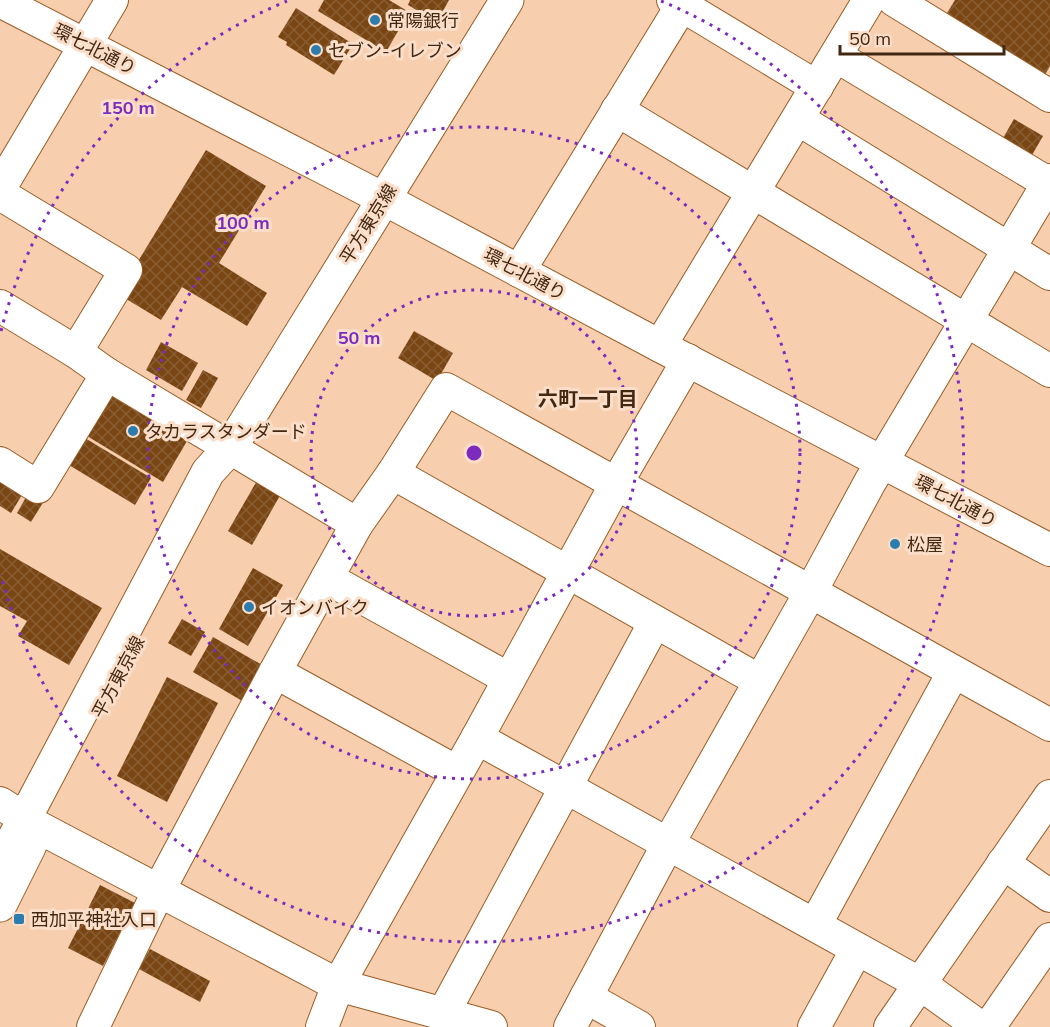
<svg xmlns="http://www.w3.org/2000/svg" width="1050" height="1027" viewBox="0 0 1050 1027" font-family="Mulish,'Noto Sans JP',sans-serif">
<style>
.building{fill:url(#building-cross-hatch)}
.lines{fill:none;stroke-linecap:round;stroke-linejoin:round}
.minor-casing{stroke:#9a5d25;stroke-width:34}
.major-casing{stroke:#9a5d25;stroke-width:35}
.minor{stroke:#fff;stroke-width:32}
.major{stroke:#fff;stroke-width:33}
.ring{fill:none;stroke:#7b2cbf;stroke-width:3;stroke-dasharray:3 6}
.poi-dot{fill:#2c7cae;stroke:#fadec9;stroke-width:2}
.labels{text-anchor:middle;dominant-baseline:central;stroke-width:6;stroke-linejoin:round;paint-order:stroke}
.poi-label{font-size:18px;fill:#422711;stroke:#fadec9;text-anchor:start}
.street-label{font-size:18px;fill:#422711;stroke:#fadec9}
.neighbourhood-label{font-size:20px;font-weight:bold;fill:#422711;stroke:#fadec9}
.centre{fill:#7b2cbf;stroke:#fadec9;stroke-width:3}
.ring-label{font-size:18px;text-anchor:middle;font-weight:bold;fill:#7b2cbf;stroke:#fadec9;stroke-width:6;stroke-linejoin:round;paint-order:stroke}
</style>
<defs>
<pattern id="building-cross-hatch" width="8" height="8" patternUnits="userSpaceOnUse" patternTransform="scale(1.5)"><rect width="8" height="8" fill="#794512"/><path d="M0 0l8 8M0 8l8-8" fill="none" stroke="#885d33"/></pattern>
</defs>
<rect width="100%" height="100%" fill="#f7ceae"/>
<g class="building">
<polygon points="324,0 389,0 409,12 386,52 318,11"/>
<polygon points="410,0 449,0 437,22 408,5"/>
<polygon points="955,0 1050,0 1050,66 1043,78 944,18"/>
<polygon points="296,8 353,44 334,75 286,45 287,42 278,37"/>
<polygon points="1014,119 1043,136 1032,155 1003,138"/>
<polygon points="206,150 266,186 219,263 267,293 247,326 182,287 161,320 118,294"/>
<polygon points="414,331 453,353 437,381 398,358"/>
<polygon points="161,342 198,363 182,391 146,370"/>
<polygon points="203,370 218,378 201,408 186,400"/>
<polygon points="111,396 187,441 163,482 87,436"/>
<polygon points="85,438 151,478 135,505 69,465"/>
<polygon points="0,475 25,490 11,513 0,506"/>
<polygon points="258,479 282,492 252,545 228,531"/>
<polygon points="29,492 44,501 31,522 17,513"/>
<polygon points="0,549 102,608 69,665 18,636 27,621 0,606"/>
<polygon points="253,568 283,585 248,646 219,629"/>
<polygon points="182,619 205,632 191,656 168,643"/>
<polygon points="213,637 264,666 244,702 193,672"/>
<polygon points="167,677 218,703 167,802 117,776"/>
<polygon points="100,885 135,903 103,966 68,948"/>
<polygon points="150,949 210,981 200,1002 139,969"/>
</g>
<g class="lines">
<defs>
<g id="minor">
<polyline points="673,0 817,87"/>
<polyline points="894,0 1050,96"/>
<polyline points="0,1 384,199 660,346 1050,550"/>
<polyline points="836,56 1048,183"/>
<polyline points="617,110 1050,371"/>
<polyline points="798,119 1050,274"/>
<polyline points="0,188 112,0"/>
<polyline points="0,194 126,270 76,352"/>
<polyline points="519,271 682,5"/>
<polyline points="0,306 76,352 107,374 357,524"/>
<polyline points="660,346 869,0"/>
<polyline points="0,463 38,487 107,374"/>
<polyline points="393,473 760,681"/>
<polyline points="327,578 509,679"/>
<polyline points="275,672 457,772"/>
<polyline points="477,738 919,983 980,1027"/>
<polyline points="0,803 38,827 338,985 491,1027"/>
<polyline points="1003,863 1050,896"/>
<polyline points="815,925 953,673"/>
<polyline points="586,997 639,1027"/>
<polyline points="443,1014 655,622"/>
<polyline points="93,1027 159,890 275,672 327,578 357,524 393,473 446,389 1050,725"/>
<polyline points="322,1027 338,985 477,738 616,484 688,360"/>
<polyline points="570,1027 668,844 810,593 870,482 1050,180"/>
<polyline points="814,1027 857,949"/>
<polyline points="890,1027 1050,796"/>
<polyline points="989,1027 1050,939"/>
</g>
<g id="major">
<polyline points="0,865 208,472 230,448 507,0"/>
<polyline points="0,905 30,845"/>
</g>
</defs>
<use href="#minor" class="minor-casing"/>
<use href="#major" class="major-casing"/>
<use href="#minor" class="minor"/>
<use href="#major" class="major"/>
</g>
<g class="ring">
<circle cx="474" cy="453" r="163"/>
<circle cx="474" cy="453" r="326"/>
<path d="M1 331A489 489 0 0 1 287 1M661 1A489 489 0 1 1 1 575"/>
</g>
<g class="poi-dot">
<circle cx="375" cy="20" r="6"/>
<circle cx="316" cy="50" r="6"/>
<circle cx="133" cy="431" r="6"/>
<circle cx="895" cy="544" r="6"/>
<circle cx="249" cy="607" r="6"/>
<rect x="13" y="913" width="12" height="12" rx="3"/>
</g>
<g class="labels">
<g class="poi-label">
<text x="387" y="20">常陽銀行</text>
<text x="328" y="50">セブン-イレブン</text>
<text x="145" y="431">タカラスタンダード</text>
<text x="907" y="544">松屋</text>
<text x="261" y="607">イオンバイク</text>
<text x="31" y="919">西加平神社入口</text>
</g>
<g class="street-label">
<text transform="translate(95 49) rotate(27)">環七北通り</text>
<text transform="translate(368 224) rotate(-58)">平方東京線</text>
<text transform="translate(525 274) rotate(28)">環七北通り</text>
<text transform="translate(956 501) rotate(28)">環七北通り</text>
<text transform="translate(118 677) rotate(-62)">平方東京線</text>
</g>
<g class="neighbourhood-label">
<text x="588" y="398">六町一丁目</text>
</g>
</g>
<circle cx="474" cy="453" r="9" class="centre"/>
<g class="ring-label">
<text x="128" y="114">150 m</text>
<text x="243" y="229">100 m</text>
<text x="359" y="344">50 m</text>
</g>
<path d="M840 45v9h164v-9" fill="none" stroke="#422711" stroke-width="3"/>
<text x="849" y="45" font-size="18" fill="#422711" stroke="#fadec9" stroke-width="4.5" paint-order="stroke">50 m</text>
</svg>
